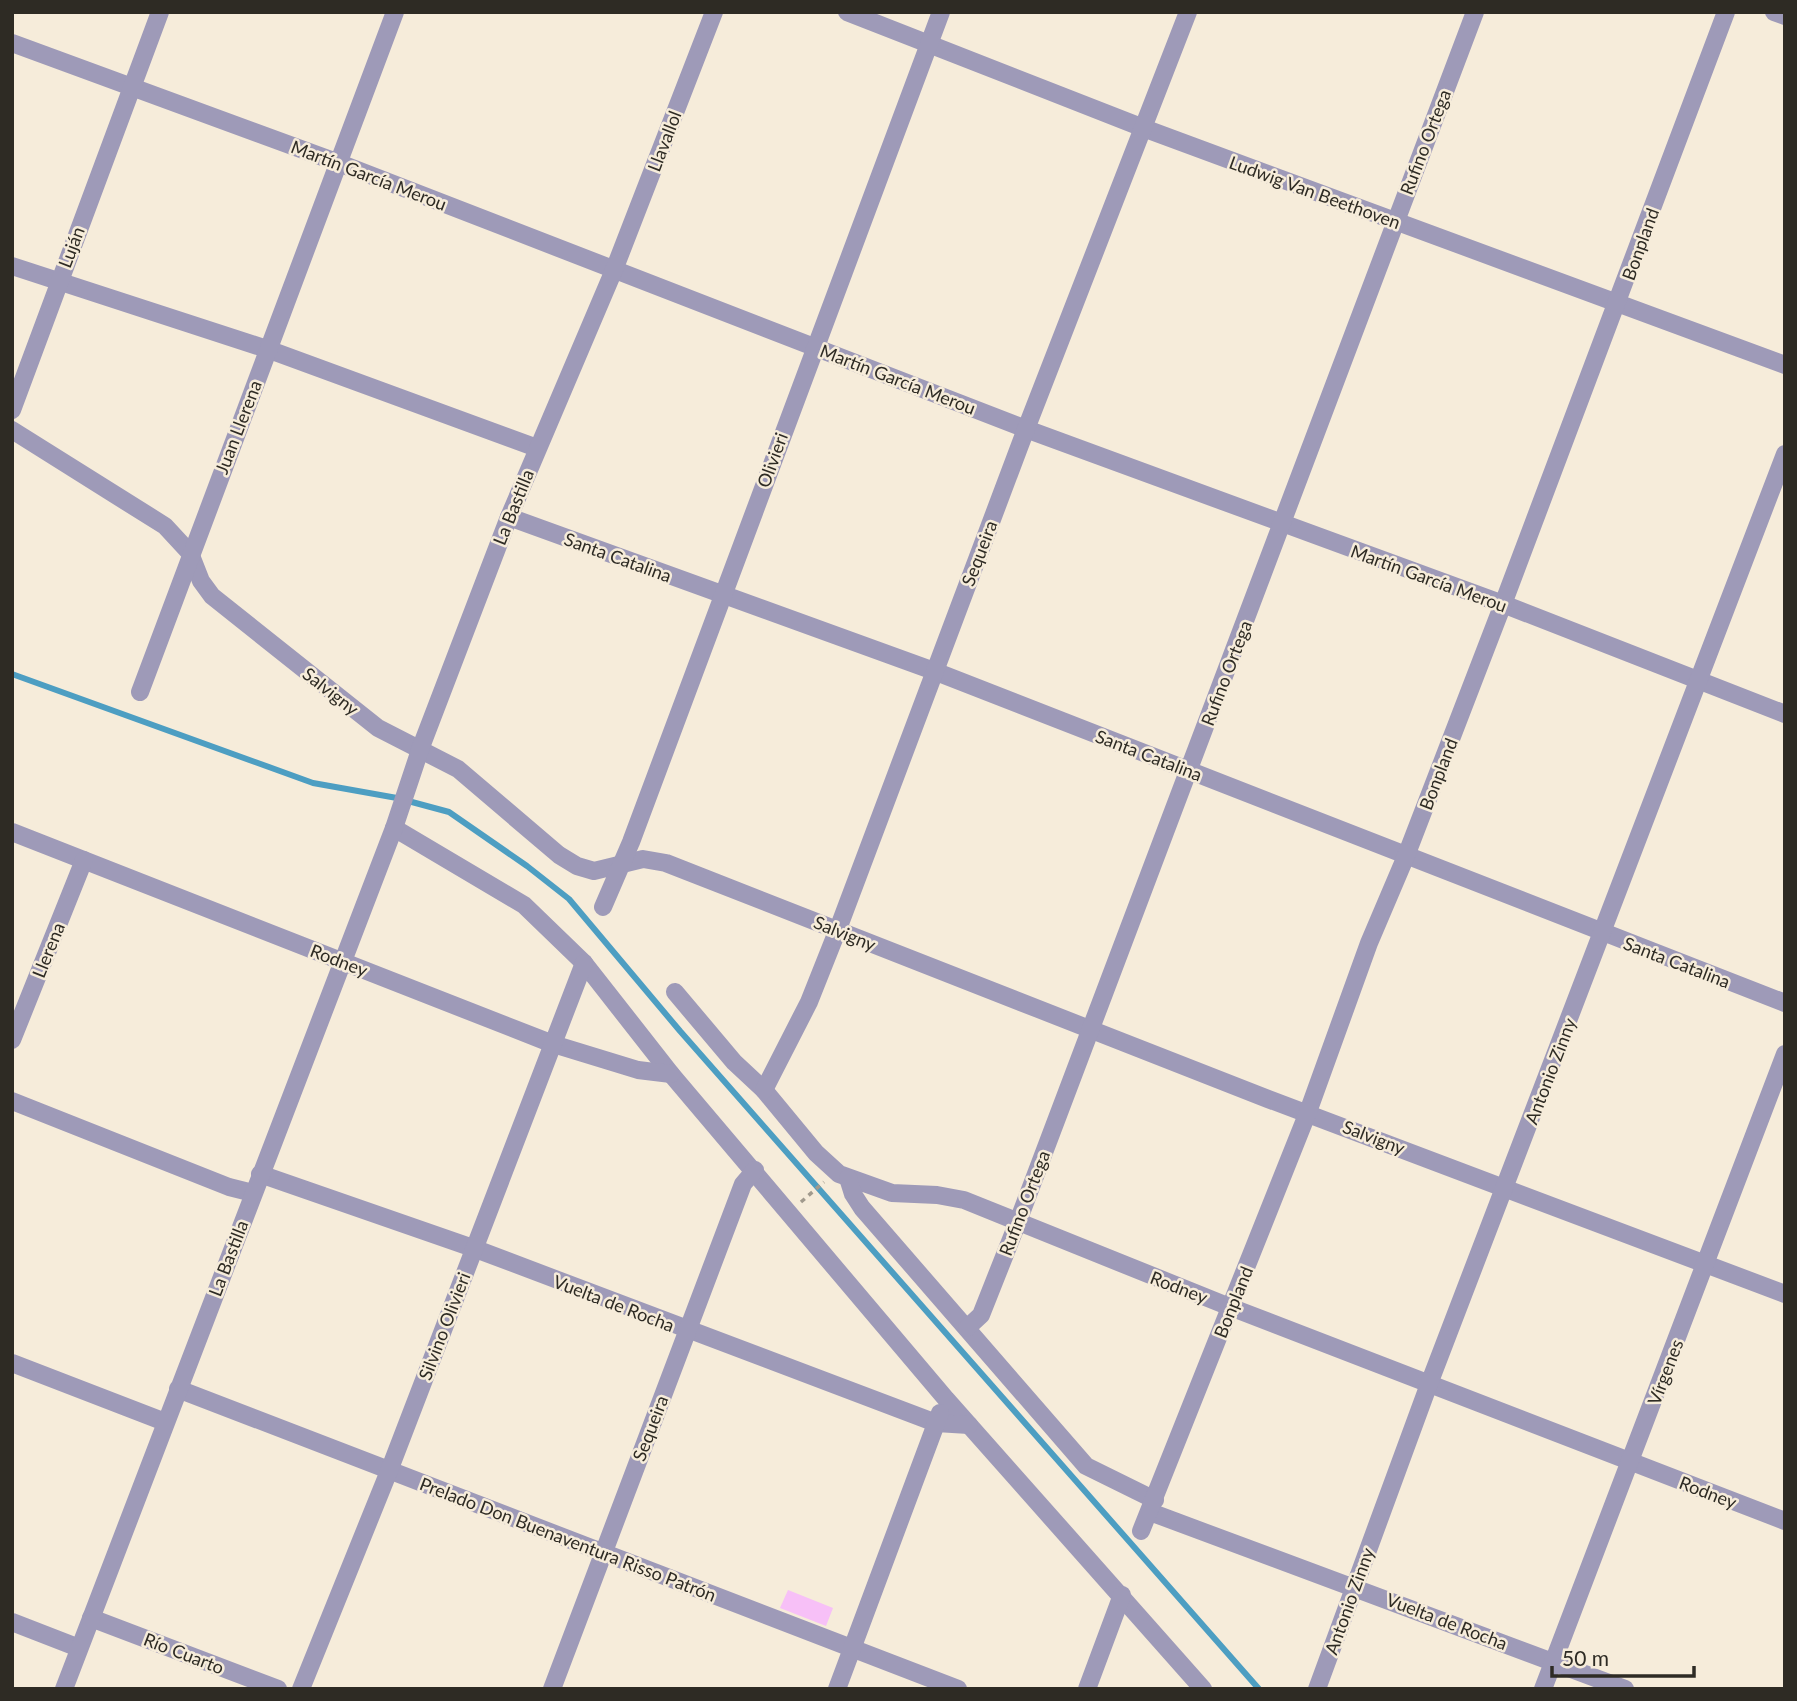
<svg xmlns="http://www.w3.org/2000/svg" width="1797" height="1701" viewBox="0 0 1797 1701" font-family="Lato,sans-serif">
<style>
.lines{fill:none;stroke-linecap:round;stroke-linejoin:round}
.stream{stroke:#4d9ec2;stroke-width:6}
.building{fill:#f7c0f7}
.path{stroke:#a19a8d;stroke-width:3.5;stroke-dasharray:5 5;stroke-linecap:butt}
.minor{stroke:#9e9ab8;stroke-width:18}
.labels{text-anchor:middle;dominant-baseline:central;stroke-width:5;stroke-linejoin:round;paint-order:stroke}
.street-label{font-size:18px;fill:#2e2b24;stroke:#f6ecda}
</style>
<rect width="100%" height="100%" fill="#f6ecda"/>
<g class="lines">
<polyline class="stream" points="12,674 313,783 397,798 449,812 527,866 569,899 680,1031 1259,1689"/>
</g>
<polygon class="building" points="788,1590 833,1608 826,1626 780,1608"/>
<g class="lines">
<polyline class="path" points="801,1202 824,1182"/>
<g class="minor">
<polyline points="847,12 1146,129 1785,365"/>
<polyline points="1774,12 1785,16"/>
<polyline points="12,43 339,163 1026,429 1503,604 1785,714"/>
<polyline points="12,266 267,349 537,448"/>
<polyline points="12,410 160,12"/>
<polyline points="12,430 165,526 190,553 201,581 212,596 378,728 458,769 559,855 577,866 594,871 643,859 666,863 1268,1099 1785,1294"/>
<polyline points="509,517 934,671 1785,1003"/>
<polyline points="140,692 395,12"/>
<polyline points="394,828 524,905 584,963 671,1074 946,1399 1203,1689"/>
<polyline points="12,832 553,1044 638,1070 671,1074"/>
<polyline points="603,907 631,842 941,12"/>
<polyline points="675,992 734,1062 764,1090 816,1153 839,1174 892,1193 937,1195 964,1200 1230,1307 1785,1521"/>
<polyline points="12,1040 84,860"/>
<polyline points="764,1090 809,1002 838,929 1026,429 1188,12"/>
<polyline points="12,1101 229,1187 253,1193"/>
<polyline points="260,1174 473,1248 936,1423 969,1425"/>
<polyline points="848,1178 853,1194 862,1208 1086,1466 1155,1500"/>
<polyline points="967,1328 981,1315 1017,1224 1475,12"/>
<polyline points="12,1363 165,1422"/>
<polyline points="178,1389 958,1689"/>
<polyline points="1150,1512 1625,1689"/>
<polyline points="1141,1531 1308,1112 1369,943 1406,856 1503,604 1726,12"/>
<polyline points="91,1618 278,1689"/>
<polyline points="12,1622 79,1648"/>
<polyline points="64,1689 394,828 421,747 509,517 614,270 714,12"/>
<polyline points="301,1689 389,1471 584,963"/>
<polyline points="552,1689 743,1184 755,1170"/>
<polyline points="837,1689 940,1413"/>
<polyline points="1087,1689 1122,1595"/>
<polyline points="1317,1689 1429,1384 1785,454"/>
<polyline points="1543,1689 1785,1054"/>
</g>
</g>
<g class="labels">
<g class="street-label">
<text transform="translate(664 141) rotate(-69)">Llavallol</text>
<text transform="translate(1425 142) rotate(-69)">Rufino Ortega</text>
<text transform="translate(369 175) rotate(21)">Martín García Merou</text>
<text transform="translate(1315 192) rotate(20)">Ludwig Van Beethoven</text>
<text transform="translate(1640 244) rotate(-70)">Bonpland</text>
<text transform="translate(71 247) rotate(-69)">Luján</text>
<text transform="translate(898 379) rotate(21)">Martín García Merou</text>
<text transform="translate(238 427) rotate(-69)">Juan Llerena</text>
<text transform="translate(772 460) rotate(-70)">Olivieri</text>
<text transform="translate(513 507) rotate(-68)">La Bastilla</text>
<text transform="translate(979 553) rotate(-69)">Sequeira</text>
<text transform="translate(618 557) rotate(20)">Santa Catalina</text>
<text transform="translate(1429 578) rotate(20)">Martín García Merou</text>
<text transform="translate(1226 673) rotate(-69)">Rufino Ortega</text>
<text transform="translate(331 691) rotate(38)">Salvigny</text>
<text transform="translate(1149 755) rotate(21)">Santa Catalina</text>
<text transform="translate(1438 774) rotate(-69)">Bonpland</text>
<text transform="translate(845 933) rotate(22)">Salvigny</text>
<text transform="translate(48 950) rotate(-68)">Llerena</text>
<text transform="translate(339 960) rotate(21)">Rodney</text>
<text transform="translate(1677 962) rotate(21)">Santa Catalina</text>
<text transform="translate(1550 1071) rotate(-69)">Antonio Zinny</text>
<text transform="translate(1374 1137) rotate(21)">Salvigny</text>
<text transform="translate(1024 1203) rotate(-69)">Rufino Ortega</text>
<text transform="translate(228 1258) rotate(-69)">La Bastilla</text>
<text transform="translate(1179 1287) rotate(21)">Rodney</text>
<text transform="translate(1233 1302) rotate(-68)">Bonpland</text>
<text transform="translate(614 1303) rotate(21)">Vuelta de Rocha</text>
<text transform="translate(444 1326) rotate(-69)">Silvino Olivieri</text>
<text transform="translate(1665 1372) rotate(-69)">Vírgenes</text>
<text transform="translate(650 1428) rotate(-69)">Sequeira</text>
<text transform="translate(1708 1492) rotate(21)">Rodney</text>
<text transform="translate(568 1539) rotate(21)">Prelado Don Buenaventura Risso Patrón</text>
<text transform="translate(1349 1601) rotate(-70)">Antonio Zinny</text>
<text transform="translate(1447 1621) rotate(21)">Vuelta de Rocha</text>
<text transform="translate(184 1653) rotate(21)">Río Cuarto</text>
</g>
</g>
<rect width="1797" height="1701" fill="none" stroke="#2e2b24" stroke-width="28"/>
<path d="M1552 1666v10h142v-10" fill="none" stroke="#2e2b24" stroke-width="3.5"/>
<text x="1562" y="1666" font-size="21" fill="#2e2b24" stroke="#f6ecda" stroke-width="5" paint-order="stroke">50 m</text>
</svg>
